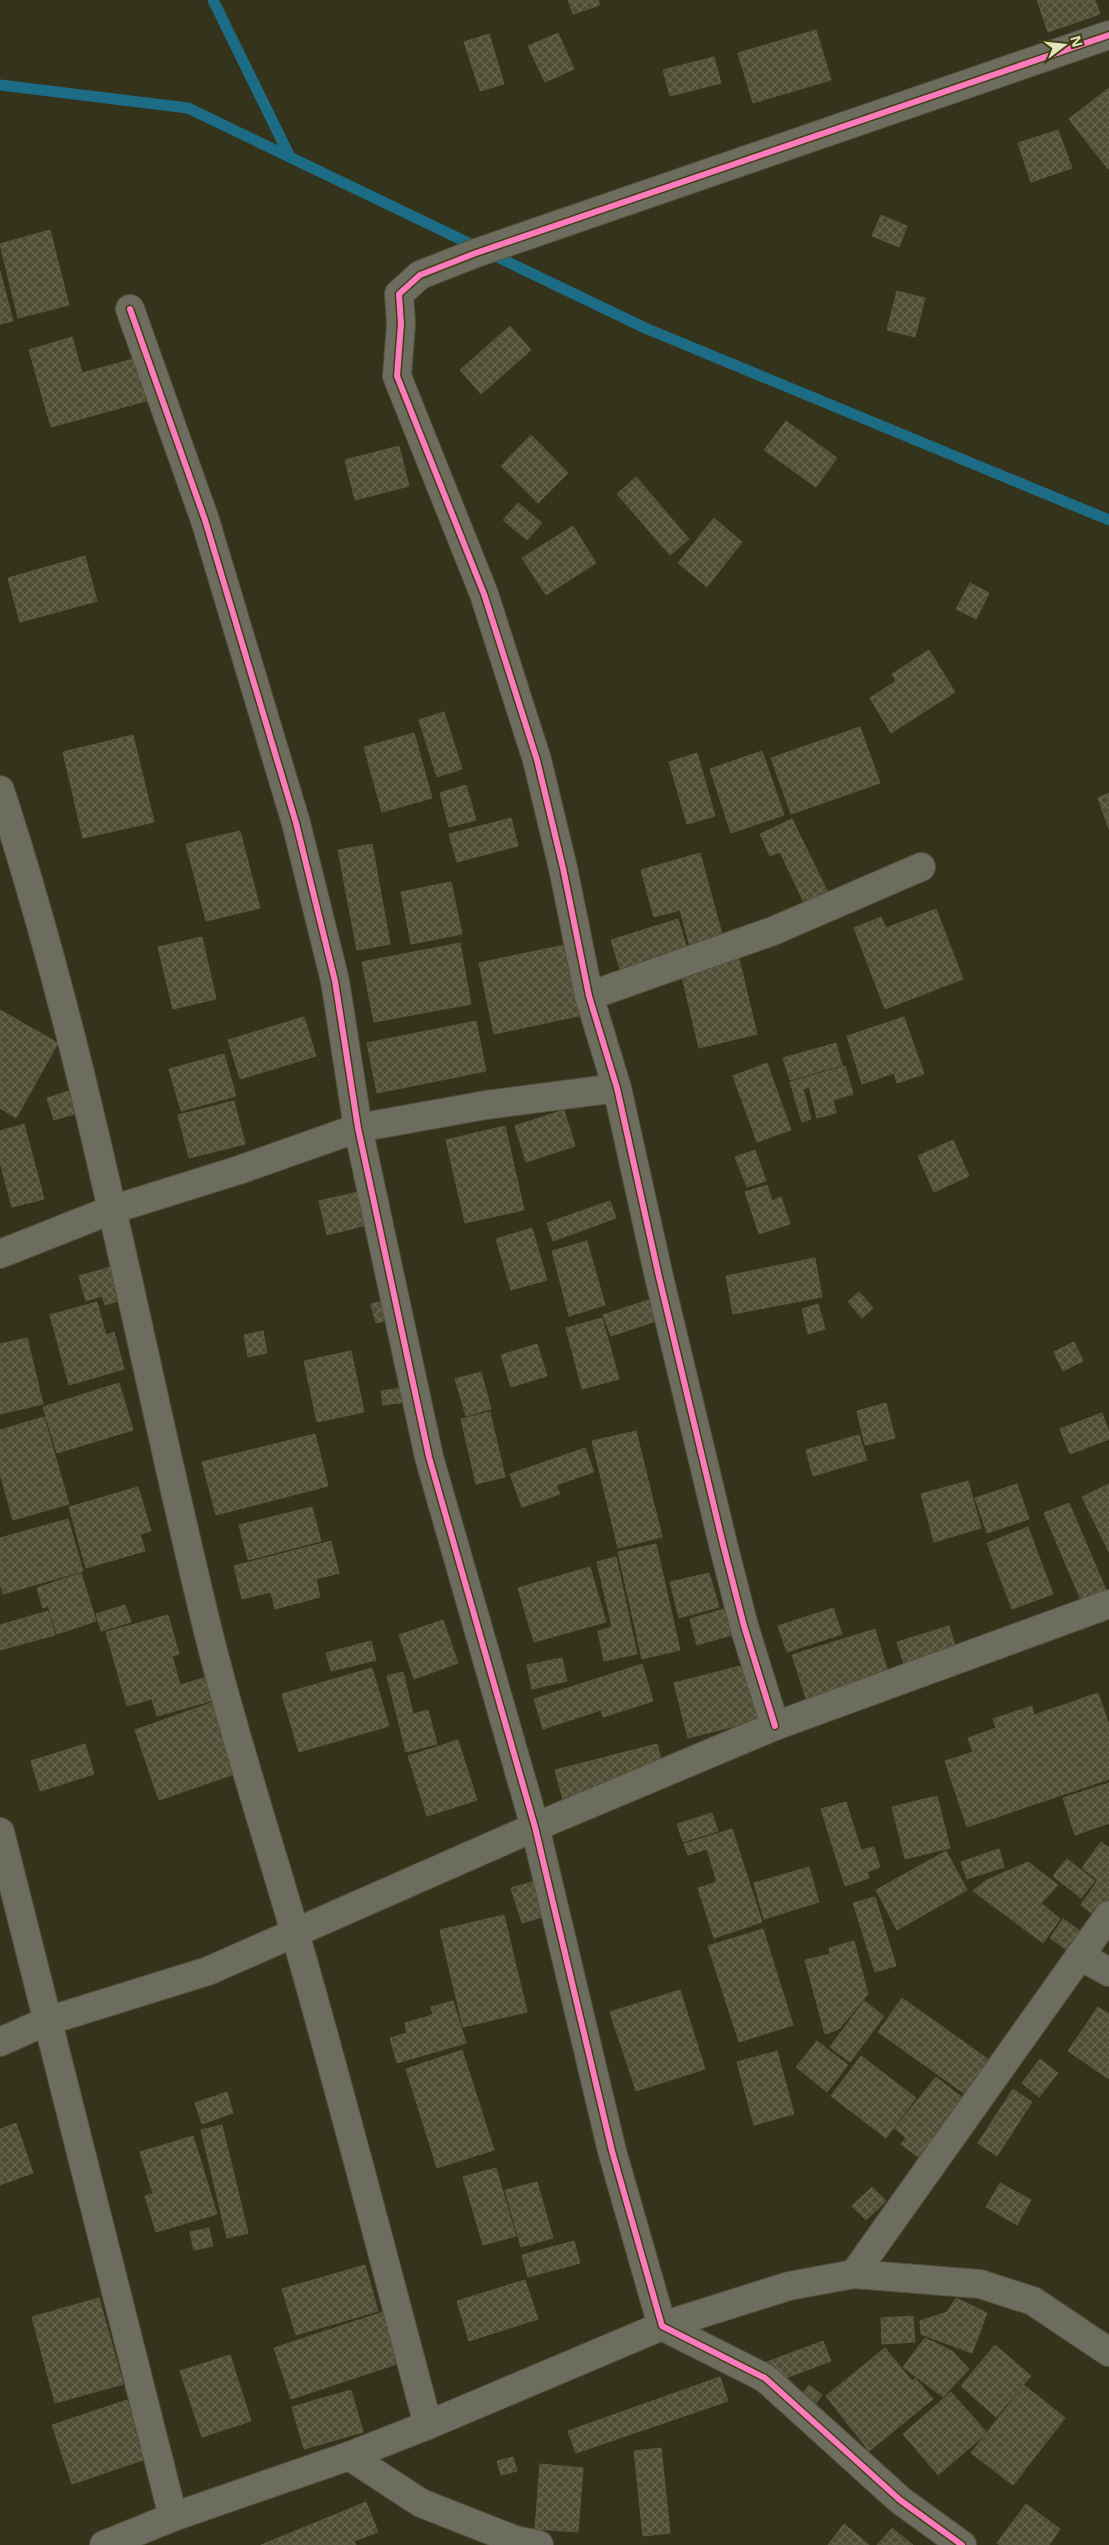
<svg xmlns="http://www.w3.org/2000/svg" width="1109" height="2545" viewBox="0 0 1109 2545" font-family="'Noto Sans',sans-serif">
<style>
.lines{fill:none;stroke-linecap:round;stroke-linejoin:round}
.stream{stroke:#1c6c86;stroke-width:11}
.building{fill:url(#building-cross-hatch);stroke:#5a5a3f}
.minor-casing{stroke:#52523b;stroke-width:30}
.minor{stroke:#6d6d5f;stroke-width:28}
.cycleway-casing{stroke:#3f3e12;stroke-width:9}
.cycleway{stroke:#fd7abc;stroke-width:6}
</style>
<defs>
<pattern id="building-cross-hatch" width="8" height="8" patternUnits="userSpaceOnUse" patternTransform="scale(1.25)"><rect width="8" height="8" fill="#4e4e35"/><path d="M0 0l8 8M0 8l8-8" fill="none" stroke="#676750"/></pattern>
</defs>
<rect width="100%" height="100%" fill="#34341c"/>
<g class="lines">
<g class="stream">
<polyline points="213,0 290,157"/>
<polyline points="0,85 188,108 645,328 1109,520"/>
</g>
</g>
<g class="building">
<polygon points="568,0 598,0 600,5 573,14"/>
<polygon points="1037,0 1095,0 1100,14 1048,32"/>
<polygon points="816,30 831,80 753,103 738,53"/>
<polygon points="558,33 574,69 545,82 528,46"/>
<polygon points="489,34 504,84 480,91 464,42"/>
<polygon points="714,57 721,83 670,96 663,70"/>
<polygon points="1109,88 1109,169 1108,169 1069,119"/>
<polygon points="1058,130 1072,168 1031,182 1018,143"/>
<polygon points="881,215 907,226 899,247 872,236"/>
<polygon points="50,230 69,305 18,318 0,244"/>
<polygon points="0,271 13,321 0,324"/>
<polygon points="897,291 925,298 915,337 887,330"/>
<polygon points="510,326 531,350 481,394 460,370"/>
<polygon points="72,337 82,373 148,355 160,397 51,427 29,350"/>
<polygon points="786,421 837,458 816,487 764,450"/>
<polygon points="531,435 568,473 538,503 501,466"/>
<polygon points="399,446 409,486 355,500 345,460"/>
<polygon points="636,477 689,539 670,555 617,494"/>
<polygon points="518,503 542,523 527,540 503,520"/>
<polygon points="714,518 742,542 707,587 678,563"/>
<polygon points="573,526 596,563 546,595 522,558"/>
<polygon points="85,556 97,601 20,622 8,578"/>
<polygon points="970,583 989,593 976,619 956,609"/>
<polygon points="929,650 955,692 891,733 870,698 896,681 892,674"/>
<polygon points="444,712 462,769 437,777 419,720"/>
<polygon points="860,727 880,783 791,814 771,758"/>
<polygon points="414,733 432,798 382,812 364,747"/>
<polygon points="133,735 154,822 83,838 63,752"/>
<polygon points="762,751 784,815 731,833 710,769"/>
<polygon points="697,753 715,816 687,824 669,762"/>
<polygon points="466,785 476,820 449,827 440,793"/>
<polygon points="1109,793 1109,829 1098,798"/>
<polygon points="511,818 518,846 457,862 449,834"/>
<polygon points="792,819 830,897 807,909 780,852 770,856 760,834"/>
<polygon points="240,831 260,908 206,921 186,844"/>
<polygon points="372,844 390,944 357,950 338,850"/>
<polygon points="700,853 723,938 690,947 680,910 654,917 641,870"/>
<polygon points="451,882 462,934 411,944 401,892"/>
<polygon points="936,909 963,979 885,1009 854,928 881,917 886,928"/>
<polygon points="678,919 688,952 621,972 611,940"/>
<polygon points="202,937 216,999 173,1009 158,947"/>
<polygon points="460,943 471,1004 374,1022 362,962"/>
<polygon points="569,944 583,1015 494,1034 479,963"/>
<polygon points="739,959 757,1034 699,1048 681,973"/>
<polygon points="0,1010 58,1043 16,1118 0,1108"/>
<polygon points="304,1017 316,1056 240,1079 228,1040"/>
<polygon points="904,1017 924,1074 897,1083 894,1073 862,1084 847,1036"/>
<polygon points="476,1021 486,1071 377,1093 367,1043"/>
<polygon points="836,1043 842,1065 790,1080 783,1058"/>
<polygon points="224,1054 236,1096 181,1111 169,1069"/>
<polygon points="767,1063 791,1130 757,1142 733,1076"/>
<polygon points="845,1066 853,1094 833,1100 836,1113 817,1118 809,1087 803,1089 811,1119 802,1122 790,1082"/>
<polygon points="76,1089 84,1111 54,1120 47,1098"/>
<polygon points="234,1101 245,1144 189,1158 178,1115"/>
<polygon points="564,1110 575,1146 526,1162 515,1126"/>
<polygon points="24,1124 44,1199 12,1207 0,1162 0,1131"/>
<polygon points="505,1126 524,1210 465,1223 446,1140"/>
<polygon points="953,1140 969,1176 934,1192 918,1156"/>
<polygon points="755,1150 766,1181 747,1187 735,1157"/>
<polygon points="767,1185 772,1201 781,1197 790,1224 759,1234 745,1192"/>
<polygon points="358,1192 367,1225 327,1235 319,1201"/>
<polygon points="610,1201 616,1218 553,1241 547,1223"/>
<polygon points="532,1228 547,1280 511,1290 496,1239"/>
<polygon points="587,1241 605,1305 569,1316 552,1251"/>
<polygon points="815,1258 822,1297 733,1314 726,1276"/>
<polygon points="122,1264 131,1297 105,1305 102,1296 86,1301 79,1276"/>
<polygon points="859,1292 873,1308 862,1318 848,1302"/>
<polygon points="402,1296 407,1315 376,1323 371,1304"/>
<polygon points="655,1298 662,1319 611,1336 603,1315"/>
<polygon points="97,1302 106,1335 114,1332 124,1369 69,1385 50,1315"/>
<polygon points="818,1304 825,1329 808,1334 802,1309"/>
<polygon points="602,1318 619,1379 582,1389 566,1328"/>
<polygon points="263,1331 267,1353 248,1357 244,1335"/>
<polygon points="27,1338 43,1404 0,1414 0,1344"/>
<polygon points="1074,1342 1083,1361 1063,1371 1054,1352"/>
<polygon points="537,1344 547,1376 511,1387 501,1355"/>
<polygon points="351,1351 364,1412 317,1422 304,1361"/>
<polygon points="481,1372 491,1409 466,1416 455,1379"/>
<polygon points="119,1383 133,1430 57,1453 43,1407"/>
<polygon points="403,1388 406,1402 383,1405 381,1391"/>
<polygon points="886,1403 895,1438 865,1445 857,1411"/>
<polygon points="490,1412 505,1477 476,1484 461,1419"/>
<polygon points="1102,1413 1109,1432 1109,1439 1070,1454 1060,1429"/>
<polygon points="44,1417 69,1504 13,1520 0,1473 0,1430"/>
<polygon points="636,1431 662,1537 618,1548 592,1441"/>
<polygon points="315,1434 328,1486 216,1515 202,1462"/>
<polygon points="859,1435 867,1460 813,1476 806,1450"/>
<polygon points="585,1448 594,1472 556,1485 560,1494 522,1507 510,1474"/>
<polygon points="968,1481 981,1528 934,1542 921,1494"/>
<polygon points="1017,1484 1029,1519 987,1533 975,1498"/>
<polygon points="1109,1484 1109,1552 1082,1497"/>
<polygon points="138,1487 151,1531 140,1534 145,1551 86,1568 69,1507"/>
<polygon points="1069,1503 1106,1590 1081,1600 1044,1513"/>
<polygon points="312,1507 321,1541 248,1560 239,1525"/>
<polygon points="68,1519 83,1571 3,1594 0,1583 0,1538"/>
<polygon points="1028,1527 1053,1594 1012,1609 987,1543"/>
<polygon points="331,1541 339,1573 316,1579 320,1597 275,1609 271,1592 242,1599 234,1566"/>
<polygon points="656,1544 680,1650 642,1659 618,1552"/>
<polygon points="616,1557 637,1654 604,1661 598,1631 612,1627 597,1562"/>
<polygon points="590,1567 606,1622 534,1642 518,1588"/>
<polygon points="81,1573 96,1621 57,1634 48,1606 43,1608 37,1588"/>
<polygon points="709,1573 719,1607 679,1618 670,1582"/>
<polygon points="741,1604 749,1630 697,1645 690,1619"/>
<polygon points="125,1605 131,1622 101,1631 96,1614"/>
<polygon points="833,1608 842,1634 787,1652 778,1626"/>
<polygon points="48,1611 55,1635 0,1650 0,1625"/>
<polygon points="168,1615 179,1654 172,1656 180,1685 207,1677 214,1700 157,1716 152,1699 127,1706 106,1632"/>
<polygon points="443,1620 458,1663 414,1679 399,1635"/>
<polygon points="949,1626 959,1658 907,1674 897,1642"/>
<polygon points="875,1629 890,1679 808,1705 792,1655"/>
<polygon points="371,1641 376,1660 331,1671 326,1653"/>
<polygon points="562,1658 567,1681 532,1689 527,1665"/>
<polygon points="642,1664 653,1701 603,1717 601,1710 543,1729 534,1699"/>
<polygon points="744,1665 758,1720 688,1738 674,1683"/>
<polygon points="372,1668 389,1726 299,1752 282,1694"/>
<polygon points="403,1672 413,1714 428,1710 437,1744 406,1752 387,1676"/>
<polygon points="1098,1693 1109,1725 1109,1779 967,1827 945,1761 973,1752 968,1738 996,1728 993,1719 1032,1706 1034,1715"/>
<polygon points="225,1698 249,1769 159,1800 135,1730"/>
<polygon points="458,1740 477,1800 427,1816 408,1756"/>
<polygon points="85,1744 94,1774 40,1791 31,1761"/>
<polygon points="657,1744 666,1777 564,1804 555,1770"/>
<polygon points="1109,1783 1109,1823 1075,1835 1063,1798"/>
<polygon points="937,1796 950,1848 905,1859 892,1807"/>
<polygon points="846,1802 861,1850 874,1847 880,1867 867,1872 869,1878 845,1886 821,1809"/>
<polygon points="712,1813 718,1831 683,1842 677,1824"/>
<polygon points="732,1829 762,1922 714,1938 698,1888 717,1882 707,1849 688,1855 684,1844"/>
<polygon points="1101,1842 1109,1848 1109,1910 1102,1921 1081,1905 1098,1880 1082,1868"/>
<polygon points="999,1849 1004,1867 967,1879 961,1862"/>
<polygon points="946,1851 967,1890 897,1930 876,1890"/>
<polygon points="1067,1859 1095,1881 1081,1898 1053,1876"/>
<polygon points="1028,1862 1058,1885 1041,1903 1060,1919 1043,1943 973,1891 987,1880"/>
<polygon points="809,1867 819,1902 764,1919 754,1883"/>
<polygon points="539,1880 549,1915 522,1923 511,1888"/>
<polygon points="875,1897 896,1966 875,1972 853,1903"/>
<polygon points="504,1915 527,2012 463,2027 440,1930"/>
<polygon points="1063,1919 1086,1935 1073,1954 1050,1938"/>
<polygon points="763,1929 793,2025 739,2042 708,1946"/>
<polygon points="854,1941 868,1994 839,2029 825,2034 805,1960 830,1954 829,1948"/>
<polygon points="680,1990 705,2069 636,2091 610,2012"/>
<polygon points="902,1998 992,2062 968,2096 878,2032"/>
<polygon points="453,2001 466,2043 397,2063 390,2038 407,2033 405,2023 433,2015 431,2007"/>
<polygon points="864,2001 884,2016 850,2062 830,2047"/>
<polygon points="1098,2007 1109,2014 1109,2079 1068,2051"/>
<polygon points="817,2041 848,2065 827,2092 796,2067"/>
<polygon points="462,2050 494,2150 437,2168 406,2069"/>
<polygon points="777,2051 794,2114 754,2125 737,2062"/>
<polygon points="861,2056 916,2098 886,2138 831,2096"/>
<polygon points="1040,2059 1058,2073 1039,2097 1022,2083"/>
<polygon points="936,2077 964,2099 918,2157 901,2144 906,2138 895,2128"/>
<polygon points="1013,2089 1032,2102 997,2156 978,2143"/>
<polygon points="227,2092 233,2113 202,2124 195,2103"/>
<polygon points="16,2123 33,2173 0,2185 0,2129"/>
<polygon points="222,2125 248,2233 227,2238 201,2130"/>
<polygon points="193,2136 217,2214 156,2232 145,2196 153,2194 140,2152"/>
<polygon points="496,2168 516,2236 483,2245 463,2177"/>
<polygon points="537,2182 553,2238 521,2247 505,2190"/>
<polygon points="1000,2183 1031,2200 1017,2225 986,2207"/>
<polygon points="872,2187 886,2201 866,2220 852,2206"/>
<polygon points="209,2228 213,2246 194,2250 190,2232"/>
<polygon points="574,2241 580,2263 528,2277 522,2255"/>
<polygon points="365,2265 378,2311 296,2335 282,2289"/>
<polygon points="525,2280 538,2319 469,2341 457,2301"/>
<polygon points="99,2298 123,2384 55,2403 32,2317"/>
<polygon points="956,2298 987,2313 972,2353 921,2334 920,2321 947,2312"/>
<polygon points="389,2310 406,2361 291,2399 274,2348"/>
<polygon points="913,2316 915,2342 882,2344 881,2318"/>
<polygon points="925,2338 952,2351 969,2369 943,2397 903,2367"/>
<polygon points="823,2341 831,2361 772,2383 764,2363"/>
<polygon points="995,2345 1031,2376 996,2417 961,2386"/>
<polygon points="885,2348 912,2381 915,2378 933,2399 869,2451 826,2396"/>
<polygon points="230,2355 251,2421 202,2437 180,2371"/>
<polygon points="720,2377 728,2401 576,2453 568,2431"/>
<polygon points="809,2385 822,2395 805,2418 792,2407"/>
<polygon points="1024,2385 1065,2418 1013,2485 971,2453"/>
<polygon points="351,2390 363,2432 304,2449 292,2407"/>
<polygon points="951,2392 987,2433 938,2475 903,2434"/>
<polygon points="127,2400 146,2459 72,2484 52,2425"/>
<polygon points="661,2448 670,2533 643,2536 634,2451"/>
<polygon points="513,2457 517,2471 501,2475 497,2461"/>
<polygon points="540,2464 583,2468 578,2532 535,2529"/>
<polygon points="366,2502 378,2532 354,2541 356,2545 261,2545"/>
<polygon points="1026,2504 1060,2529 1049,2545 1000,2545 997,2543"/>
<polygon points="844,2524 869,2545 828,2545"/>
<polygon points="892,2528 913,2545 877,2545"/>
</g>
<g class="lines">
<defs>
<g id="minor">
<polyline points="130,309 205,520 296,823 335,981 358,1128 429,1457 535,1827 612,2151 662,2326 765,2378 900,2500 962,2545"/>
<path d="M0 790C90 1064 139 1351 208 1631 233 1733 266 1832 295 1933 342 2096 384 2261 428 2425"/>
<polyline points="589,996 773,931 921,867"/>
<polyline points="0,1254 111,1210 239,1170 358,1128 486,1105 617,1088"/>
<polyline points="775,1726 744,1626 723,1544 659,1277 617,1088 589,996 563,868 537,760 484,594 397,376 401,324 399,294 420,275 476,253 1109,35"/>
<polyline points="0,1832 173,2517"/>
<polyline points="1080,1956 1109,1972"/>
<polyline points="0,2042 47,2021 208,1971 535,1827 775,1726 1109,1604"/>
<polyline points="854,2274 1109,1915"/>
<polyline points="349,2456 421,2503 515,2540 539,2545"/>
<polyline points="104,2545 173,2517 349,2456 428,2425 662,2326 789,2286 854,2274 980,2284 1033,2301 1109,2352"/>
</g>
</defs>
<use href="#minor" class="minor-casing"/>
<use href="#minor" class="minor"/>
<defs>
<g id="cycleway">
<polyline points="130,309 205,520 296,823 335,981 358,1128 429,1457 535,1827 612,2151 662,2326 765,2378 900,2500 962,2545"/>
<polyline points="775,1726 744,1626 723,1544 659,1277 617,1088 589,996 563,868 537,760 484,594 397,376 401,324 399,294 420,275 476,253 1109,35"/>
</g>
</defs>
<use href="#cycleway" class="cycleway-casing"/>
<use href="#cycleway" class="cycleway"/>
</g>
<g transform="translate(1064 45) rotate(74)" stroke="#3f3e12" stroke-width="4" paint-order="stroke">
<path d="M0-4L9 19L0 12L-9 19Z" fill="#e3e4bc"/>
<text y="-8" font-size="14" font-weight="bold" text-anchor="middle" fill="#e3e4bc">N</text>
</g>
</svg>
